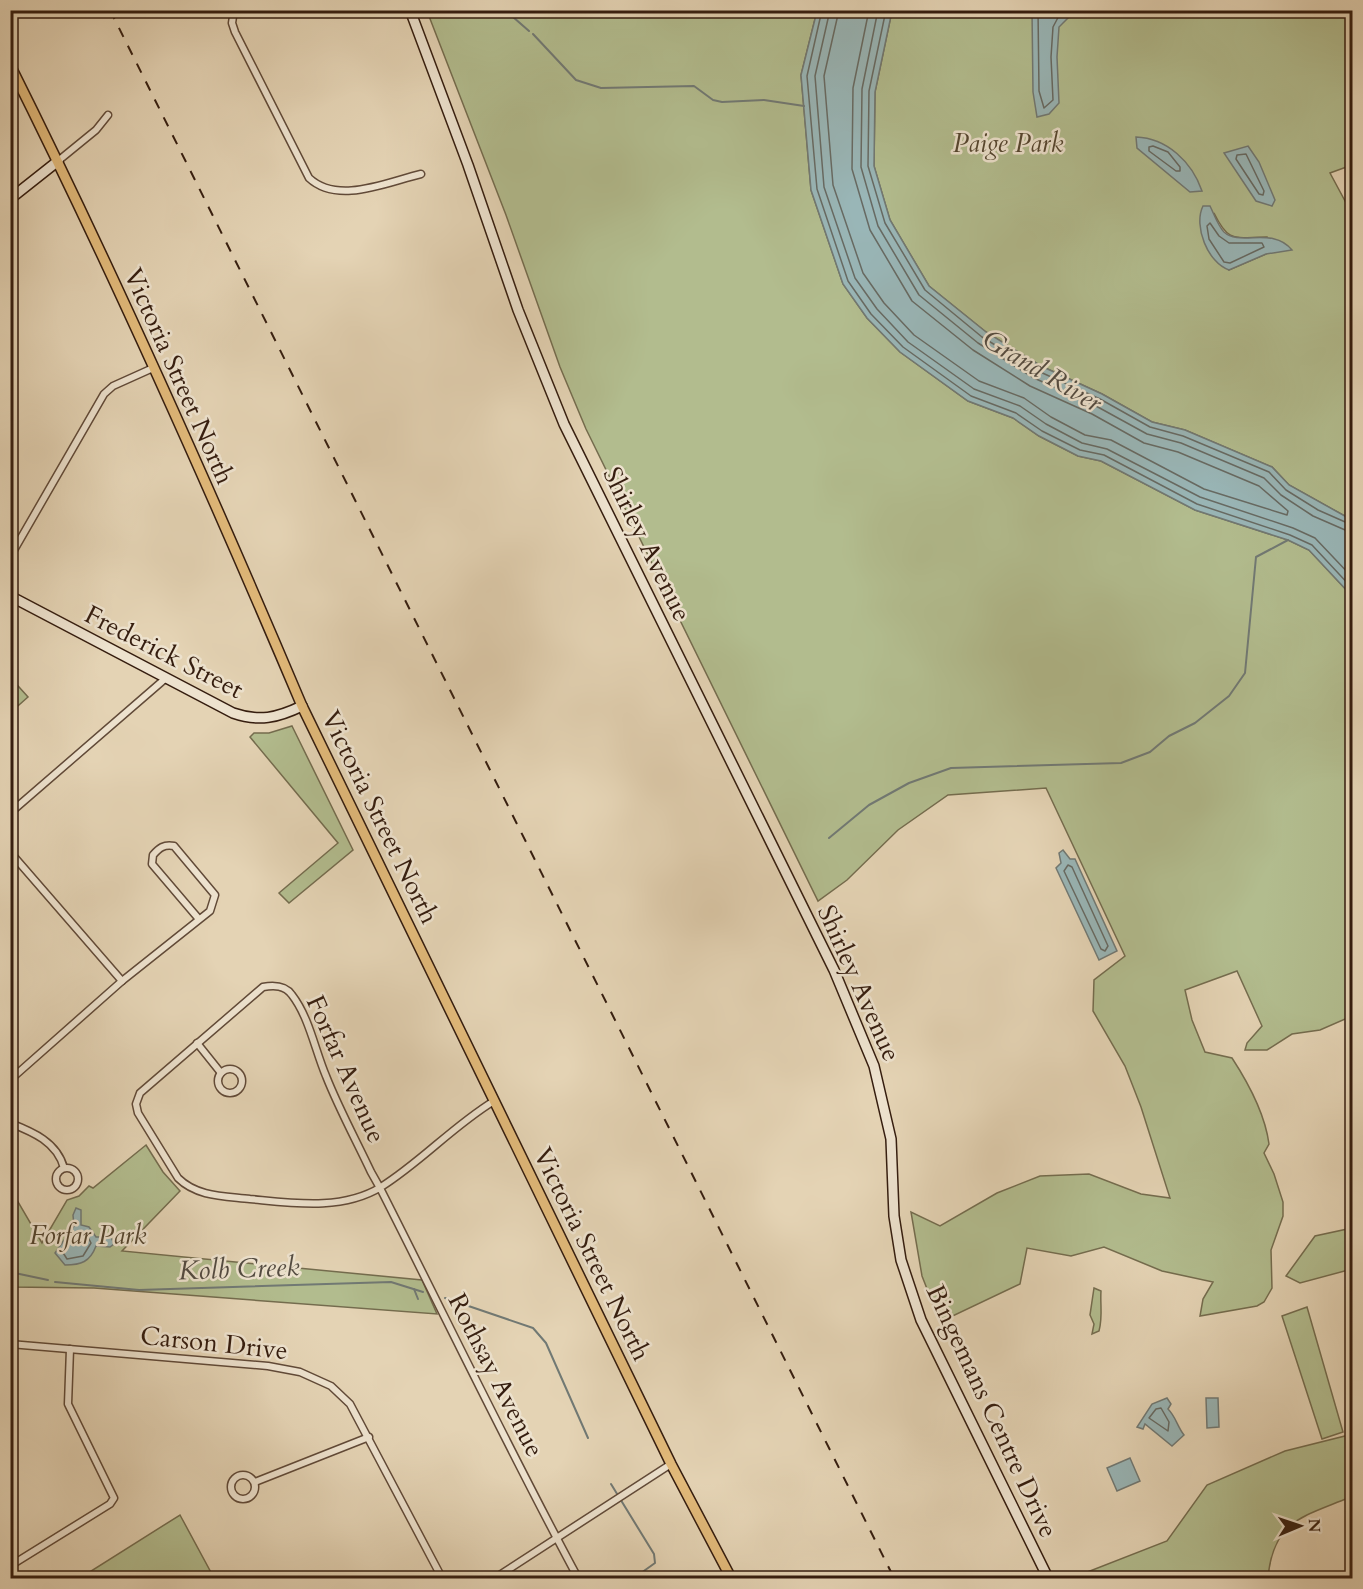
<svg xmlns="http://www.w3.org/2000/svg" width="1363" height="1589" viewBox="0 0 1363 1589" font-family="Cardo,serif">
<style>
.green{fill:#b2bc8e;stroke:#746c4e;stroke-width:1.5;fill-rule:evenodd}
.water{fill:#99b6b7;stroke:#717974;stroke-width:1.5}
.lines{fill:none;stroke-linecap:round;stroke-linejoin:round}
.shore{stroke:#676a63;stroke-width:1.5}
.stream{stroke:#717974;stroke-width:2}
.street-casing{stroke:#614a38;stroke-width:9}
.secondary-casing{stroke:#351d0f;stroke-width:12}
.primary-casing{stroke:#351d0f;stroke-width:12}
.street{stroke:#ede2ce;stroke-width:6}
.secondary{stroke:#ede2ce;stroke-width:9}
.primary{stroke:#e2ba7a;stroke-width:9}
.rail{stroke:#351d0f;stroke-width:2;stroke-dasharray:10 10;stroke-linecap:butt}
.labels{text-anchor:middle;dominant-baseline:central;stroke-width:5;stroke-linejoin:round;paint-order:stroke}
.park-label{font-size:26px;font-style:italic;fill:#54452f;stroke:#ede2ce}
.street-label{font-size:26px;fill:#351d0f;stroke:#ede2ce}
.water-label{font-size:27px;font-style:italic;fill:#534b41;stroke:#ede2ce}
</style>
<rect width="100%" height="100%" fill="#e4d3b4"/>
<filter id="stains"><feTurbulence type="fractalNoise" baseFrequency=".00333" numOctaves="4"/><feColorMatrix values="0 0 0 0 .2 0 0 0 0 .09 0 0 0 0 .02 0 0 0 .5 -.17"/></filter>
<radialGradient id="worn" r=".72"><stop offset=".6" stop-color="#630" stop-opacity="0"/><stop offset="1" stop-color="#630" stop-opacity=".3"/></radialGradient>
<g class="green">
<path d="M427 11H817L801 75 811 190 843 284 867 318 900 352 968 401 1013 418 1039 436 1078 456 1101 461 1195 510 1288 540 1309 550 1352 596V1016L1320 1030 1292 1034 1267 1050H1245L1247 1043 1262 1026 1237 971 1185 990 1192 1020 1205 1052 1232 1058C1249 1084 1265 1114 1269 1144L1264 1153 1274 1174 1283 1202V1216L1271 1250 1272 1288 1264 1302 1257 1306 1200 1316 1203 1299 1213 1282 1162 1271 1104 1247 1071 1256 1027 1248 1020 1284 940 1322 922 1276 911 1212 940 1226 997 1193 1040 1176 1089 1174 1141 1194 1170 1198 1141 1107 1125 1066 1093 1011 1094 980 1125 956 1046 788 948 795 898 830 847 880 818 901 586 429 560 367 506 215Z"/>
<path d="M892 11H1352V165L1330 173 1352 214V520L1289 485 1272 467 1185 430 1152 422 1102 394 1041 366 986 332 929 286 890 220 874 166 875 92ZM1214 213C1229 244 1235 237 1267 237L1266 254 1229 270Z"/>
<polygon points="10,677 28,697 11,712 10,712"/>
<polygon points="292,726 353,850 289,903 279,893 338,843 250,737 254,733 269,733"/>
<polygon points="146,1145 163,1172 180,1191 122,1251 422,1280 437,1314 94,1288 11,1287 10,1188 42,1243 67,1200 79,1196 89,1186 93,1188"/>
<polygon points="1352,1228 1352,1269 1300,1283 1286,1276 1315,1236"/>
<path d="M1094 1288 1101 1291C1100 1305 1103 1316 1099 1331L1092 1334 1094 1324 1090 1315Z"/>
<polygon points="1307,1307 1343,1432 1322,1439 1282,1316"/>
<path d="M1349 1435C1353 1454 1357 1481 1348 1498 1302 1517 1273 1521 1268 1578H1072L1167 1541 1207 1485 1285 1451Z"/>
<polygon points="180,1515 214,1578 80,1578"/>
</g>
<g class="water">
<polygon points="817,11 892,11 875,92 874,166 890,220 929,286 986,332 1041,366 1102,394 1152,422 1185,430 1272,467 1289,485 1352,520 1352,596 1309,550 1288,540 1195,510 1101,461 1078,456 1039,436 1013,418 968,401 900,352 867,318 843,284 811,190 801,75"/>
<polygon points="1032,11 1068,11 1069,17 1059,27 1057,57 1059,103 1049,114 1037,117 1033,92"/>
<path d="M1136 137C1167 138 1192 162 1202 191L1190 192 1137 148Z"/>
<polygon points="1248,146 1259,162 1275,200 1272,206 1256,201 1224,153"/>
<path d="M1203 206H1210C1214 214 1218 226 1224 232 1240 247 1273 226 1292 250L1266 254 1229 270C1208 263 1193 226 1203 206Z"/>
<polygon points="1063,850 1070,859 1075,859 1117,951 1099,960 1056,868 1061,863 1059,853"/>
<path d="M76 1208 81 1210V1225L89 1227 96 1237H111L114 1244 110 1247 96 1246C90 1262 81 1265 65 1265L55 1253 74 1226 73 1215Z"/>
<path d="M1167 1398 1171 1404 1168 1409C1176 1417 1177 1426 1184 1435L1172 1446 1145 1424 1143 1429 1137 1427 1152 1404Z"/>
<polygon points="1206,1398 1218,1398 1219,1427 1207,1428"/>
<polygon points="1130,1458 1140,1481 1117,1491 1107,1468"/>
</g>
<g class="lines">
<g class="shore">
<polyline points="822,10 807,76 817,189 848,281 871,314 903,347 971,396 1016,413 1042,431 1080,450 1104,455 1197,504 1290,535 1312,545 1352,588"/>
<polyline points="830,10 815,76 824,187 855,278 877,309 908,342 974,389 1020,406 1046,424 1082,443 1107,449 1200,497 1293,528 1315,538 1352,577"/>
<polyline points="839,10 824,76 833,185 863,273 884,303 914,335 979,381 1024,398 1051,417 1085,435 1111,440 1204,489 1287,515 1288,511 1259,486 1178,452 1144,443 1092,414 1030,386 973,350 912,301 870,230 852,169 853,88 869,10"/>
<polyline points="878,10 862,89 861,167 878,226 919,295 978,343 1034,378 1096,406 1147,434 1181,443 1264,478 1281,495 1313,516 1352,533"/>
<polyline points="886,10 869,91 868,166 885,223 925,290 982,337 1038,371 1100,399 1150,427 1183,436 1269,472 1286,490 1318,510 1352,525"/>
<polyline points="1038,10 1039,91 1044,108 1053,100 1051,57 1053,27 1062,10"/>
<polygon points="1153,146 1168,152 1180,167 1180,171 1176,171 1149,151 1149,147"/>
<polygon points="1246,154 1264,191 1263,195 1259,194 1236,159 1237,155"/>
<polygon points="1210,223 1219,236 1229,243 1262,243 1264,247 1230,263 1224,262 1209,239 1207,226"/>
<polygon points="1068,865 1072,867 1108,946 1105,951 1101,949 1064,871"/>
<polygon points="78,1231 86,1233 91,1243 83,1256 67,1259 62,1251"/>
<polygon points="1161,1408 1169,1422 1168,1431 1149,1418 1156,1409"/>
</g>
<g class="stream">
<polyline points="505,10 529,31"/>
<polyline points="533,34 576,80 601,88 694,86 713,100 722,102 764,100 804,106"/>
<polyline points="829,838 869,805 909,783 951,768 1121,763 1150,752 1169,736 1195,723 1229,696 1245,673 1256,557 1288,540"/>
<polyline points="10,1272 48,1280"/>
<polyline points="55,1282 139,1290 391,1282 423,1292"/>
<polyline points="414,1289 418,1299"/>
<polyline points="445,1298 533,1328 546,1343 588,1438"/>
<polyline points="611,1484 654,1554 655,1563 634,1578"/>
</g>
<defs>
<g id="street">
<path d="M234 10 232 23 235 32 309 178C338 205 387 182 421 174"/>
<polyline points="58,161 96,130 108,115"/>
<polyline points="10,557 104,394 113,386 153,368"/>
<polyline points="10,813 166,678"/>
<polyline points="10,852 122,981"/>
<polyline points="197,1043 221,1073"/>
<circle cx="230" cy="1081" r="12"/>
<path d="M10 1080 122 981 210 911 215 895 174 846C164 844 159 848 153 855L152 864 198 918"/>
<path d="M494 1101C453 1126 421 1162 381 1187 342 1211 292 1203 250 1199 225 1196 197 1197 178 1178L138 1113 136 1104 140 1093 263 987C274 985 285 985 292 995 309 1017 315 1050 326 1076 339 1109 356 1140 371 1172L380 1188C446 1318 509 1450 578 1578"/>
<path d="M10 1123C33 1132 57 1142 64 1168"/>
<circle cx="67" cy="1179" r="11"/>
<polyline points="10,1344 268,1366 300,1372 331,1386 350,1404 442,1578"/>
<circle cx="243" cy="1487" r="12"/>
<polyline points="255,1482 369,1437"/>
<polyline points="10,1566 110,1504 114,1498 68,1404 70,1349"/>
<polyline points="495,1578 671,1464"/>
</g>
<g id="secondary">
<polyline points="410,10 468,165 518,310 564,424 834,970 874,1066 891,1139 894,1216 901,1260 921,1320 1048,1578"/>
<polyline points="10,199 58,161"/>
<path d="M10 596 233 713C259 722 277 718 302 706"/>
</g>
<path id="primary" d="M10 65C115 275 211 491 302 706L671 1464 731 1578"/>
</defs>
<use href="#street" class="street-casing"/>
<use href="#secondary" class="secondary-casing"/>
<use href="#primary" class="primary-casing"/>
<use href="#street" class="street"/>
<use href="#secondary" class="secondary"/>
<use href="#primary" class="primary"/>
<polyline class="rail" points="110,10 894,1578"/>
</g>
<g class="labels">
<g class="park-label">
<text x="1008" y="143">Paige Park</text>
<text x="88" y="1235">Forfar Park</text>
</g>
<g class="street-label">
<text transform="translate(179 376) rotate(66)">Victoria Street North</text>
<text transform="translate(647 544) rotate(64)">Shirley Avenue</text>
<text transform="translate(164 652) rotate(27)">Frederick Street</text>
<text transform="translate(380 817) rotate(64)">Victoria Street North</text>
<text transform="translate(859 983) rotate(66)">Shirley Avenue</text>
<text transform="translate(346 1069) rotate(66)">Forfar Avenue</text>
<text transform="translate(592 1254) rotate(64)">Victoria Street North</text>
<text transform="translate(214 1343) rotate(6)">Carson Drive</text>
<text transform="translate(496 1375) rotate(63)">Rothsay Avenue</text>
<text transform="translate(992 1411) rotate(65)">Bingemans Centre Drive</text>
</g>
<g class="water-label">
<text transform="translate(1042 371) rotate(31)">Grand River</text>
<text transform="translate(239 1269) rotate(-2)">Kolb Creek</text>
</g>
</g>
<rect width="1363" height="1589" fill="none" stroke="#e4d3b4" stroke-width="36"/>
<rect x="12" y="12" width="1339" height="1565" fill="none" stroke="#351d0f" stroke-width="3"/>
<rect x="18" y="18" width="1327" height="1553" fill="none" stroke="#351d0f" stroke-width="1.5"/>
<g transform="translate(1300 1526) rotate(88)" stroke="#ede2ce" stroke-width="4.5" paint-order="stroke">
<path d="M0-4.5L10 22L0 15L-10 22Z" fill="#351d0f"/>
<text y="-9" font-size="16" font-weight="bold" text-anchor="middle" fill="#351d0f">N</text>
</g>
<rect width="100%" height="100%" filter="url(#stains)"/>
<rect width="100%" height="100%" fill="url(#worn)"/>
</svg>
